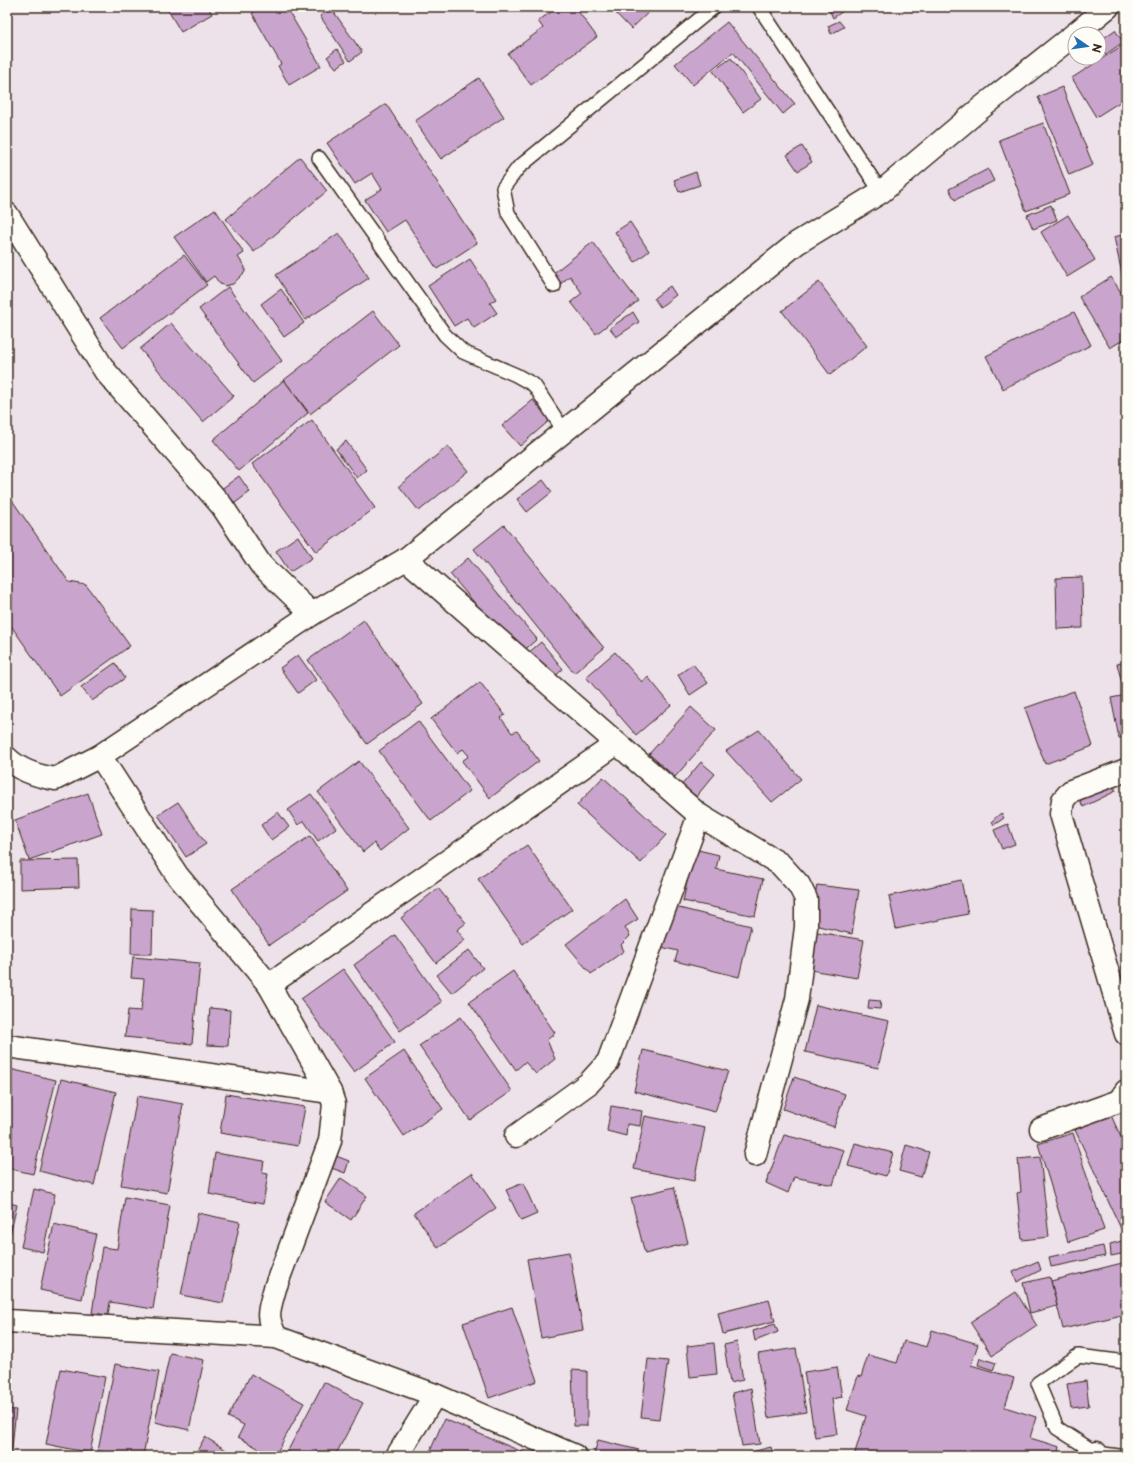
<svg xmlns="http://www.w3.org/2000/svg" width="1133" height="1463" viewBox="0 0 1133 1463" font-family="'Playpen Sans',sans-serif">
<style>
.building{fill:#c9a4cd;stroke:#3b2a1e}
.lines{fill:none;stroke-linecap:round;stroke-linejoin:round}
.lane-casing{stroke:#3b2a1e;stroke-width:16}
.street-casing{stroke:#3b2a1e;stroke-width:25}
.lane{stroke:#fdfcf7;stroke-width:13}
.street{stroke:#fdfcf7;stroke-width:22}
</style>
<rect width="100%" height="100%" fill="#ede2ea"/>
<filter id="ink" filterUnits="userSpaceOnUse"><feTurbulence type="fractalNoise" baseFrequency=".025" numOctaves="2"/><feDisplacementMap in="SourceGraphic" scale="8" xChannelSelector="R" yChannelSelector="G"/><feConvolveMatrix kernelMatrix="1 2 1 2 8 2 1 2 1" color-interpolation-filters="sRGB"/></filter>
<g filter="url(#ink)">
<g class="building">
<polygon points="166,7 208,7 212,14 181,32"/>
<polygon points="260,7 286,7 321,66 289,85 278,66 281,64 252,13 261,8"/>
<polygon points="558,7 575,7 597,37 531,85 508,54 543,28 538,21"/>
<polygon points="610,7 654,7 631,29"/>
<polygon points="828,7 841,7 843,11 833,18"/>
<polygon points="331,8 362,52 350,61 320,16"/>
<polygon points="839,21 844,27 831,34 828,26"/>
<polygon points="727,22 795,104 783,114 733,52 693,85 675,64"/>
<polygon points="1115,30 1123,42 1105,55 1099,47 1099,41"/>
<polygon points="1126,43 1126,98 1096,117 1072,78"/>
<polygon points="337,49 346,61 336,68 327,57"/>
<polygon points="731,58 761,99 743,112 713,71"/>
<polygon points="479,78 504,117 441,159 415,121"/>
<polygon points="1062,87 1093,165 1069,175 1038,97"/>
<polygon points="386,104 477,243 437,269 405,220 386,232 365,200 382,189 372,173 355,184 327,143"/>
<polygon points="1043,123 1070,194 1026,211 999,140"/>
<polygon points="802,146 812,162 798,171 787,155"/>
<polygon points="300,157 327,191 254,252 226,219"/>
<polygon points="988,169 994,181 955,200 949,189"/>
<polygon points="696,172 700,185 679,192 674,180"/>
<polygon points="1051,205 1057,220 1033,229 1027,215"/>
<polygon points="215,209 244,253 238,257 245,267 245,272 233,284 225,286 220,284 214,276 206,282 174,237"/>
<polygon points="1068,215 1095,260 1067,277 1041,232"/>
<polygon points="630,222 649,251 635,262 615,232"/>
<polygon points="339,233 369,278 305,320 276,275"/>
<polygon points="1126,234 1126,288 1125,288 1114,237"/>
<polygon points="593,242 638,301 596,334 571,302 582,293 570,276 559,285 551,275"/>
<polygon points="184,255 207,285 123,348 100,318"/>
<polygon points="470,259 496,299 490,303 497,313 474,328 467,318 454,326 428,286"/>
<polygon points="1111,277 1126,300 1126,338 1110,348 1079,297"/>
<polygon points="819,282 867,346 830,375 782,311"/>
<polygon points="670,286 676,295 660,307 654,298"/>
<polygon points="228,287 282,361 253,383 199,309"/>
<polygon points="281,289 304,323 284,337 261,304"/>
<polygon points="373,311 399,345 310,414 284,380"/>
<polygon points="633,312 639,322 616,337 610,328"/>
<polygon points="1074,312 1091,345 1003,389 986,356"/>
<polygon points="171,323 234,396 203,422 140,349"/>
<polygon points="284,380 308,413 239,471 213,440"/>
<polygon points="533,400 550,420 520,446 502,426"/>
<polygon points="312,420 375,508 316,552 252,464"/>
<polygon points="346,441 367,470 357,478 336,449"/>
<polygon points="448,446 468,471 419,511 399,486"/>
<polygon points="239,476 250,492 231,506 220,490"/>
<polygon points="543,480 552,492 527,512 517,499"/>
<polygon points="7,493 69,582 86,585 130,646 60,696 7,620"/>
<polygon points="504,525 604,648 574,673 474,549"/>
<polygon points="298,536 312,558 290,572 276,551"/>
<polygon points="468,558 537,639 519,655 450,574"/>
<polygon points="1082,577 1083,628 1057,629 1056,578"/>
<polygon points="364,620 423,704 367,744 308,660"/>
<polygon points="541,642 563,669 550,681 527,654"/>
<polygon points="615,652 642,682 648,677 671,705 636,735 586,677"/>
<polygon points="298,655 316,680 298,693 280,668"/>
<polygon points="1126,662 1126,690 1124,691 1117,664"/>
<polygon points="115,663 125,678 92,701 81,687"/>
<polygon points="693,664 708,683 690,695 678,675"/>
<polygon points="480,682 505,715 501,718 512,733 517,731 539,761 490,798 462,761 469,756 463,749 457,753 431,719"/>
<polygon points="1074,691 1093,746 1045,764 1025,708"/>
<polygon points="1126,695 1126,737 1119,738 1111,698"/>
<polygon points="691,707 716,730 675,777 649,754"/>
<polygon points="418,721 470,791 431,821 379,751"/>
<polygon points="759,730 801,779 772,802 726,751"/>
<polygon points="359,761 409,828 380,851 374,843 363,852 318,792"/>
<polygon points="701,762 715,774 694,799 680,787"/>
<polygon points="1109,776 1116,791 1083,807 1076,791"/>
<polygon points="603,777 666,835 641,863 577,805"/>
<polygon points="88,793 102,834 29,860 15,820"/>
<polygon points="311,794 336,828 318,841 304,821 298,825 288,810"/>
<polygon points="178,802 206,844 186,857 158,815"/>
<polygon points="278,812 289,827 271,840 261,825"/>
<polygon points="1001,813 1004,818 994,825 992,821"/>
<polygon points="1008,824 1015,844 1002,849 994,830"/>
<polygon points="310,836 347,891 269,945 232,889"/>
<polygon points="527,845 572,909 523,944 478,879"/>
<polygon points="694,849 719,855 716,869 763,879 755,916 683,901"/>
<polygon points="78,860 79,887 20,889 20,861"/>
<polygon points="961,880 968,914 896,929 889,896"/>
<polygon points="817,885 859,890 852,934 810,924"/>
<polygon points="438,888 466,923 457,930 465,940 436,963 401,918"/>
<polygon points="625,899 638,919 625,927 630,936 621,945 624,951 591,974 566,944"/>
<polygon points="667,905 751,926 739,977 675,961 678,951 657,946"/>
<polygon points="132,909 153,910 152,954 131,954"/>
<polygon points="812,931 864,940 857,978 805,969"/>
<polygon points="395,935 442,1002 400,1031 354,965"/>
<polygon points="469,950 483,968 452,993 437,975"/>
<polygon points="133,957 200,963 192,1044 125,1037 128,1010 141,1011 144,979 131,978"/>
<polygon points="1126,965 1126,990 1122,966"/>
<polygon points="343,969 395,1042 354,1072 301,999"/>
<polygon points="513,971 555,1033 547,1040 555,1059 536,1074 525,1062 516,1070 469,1002"/>
<polygon points="869,1000 881,1001 880,1009 868,1008"/>
<polygon points="816,1005 889,1021 878,1068 805,1052"/>
<polygon points="210,1008 230,1010 228,1046 207,1045"/>
<polygon points="461,1017 512,1091 470,1120 419,1046"/>
<polygon points="643,1050 728,1071 715,1112 634,1091"/>
<polygon points="404,1051 443,1109 404,1136 365,1078"/>
<polygon points="10,1069 56,1080 33,1174 7,1168 7,1082"/>
<polygon points="794,1077 845,1094 834,1127 783,1109"/>
<polygon points="61,1079 116,1092 94,1185 39,1171"/>
<polygon points="226,1094 305,1107 298,1146 220,1133"/>
<polygon points="137,1096 183,1104 167,1193 121,1185"/>
<polygon points="611,1106 642,1111 640,1126 627,1124 626,1136 607,1131"/>
<polygon points="1110,1113 1126,1148 1126,1232 1123,1233 1075,1130"/>
<polygon points="645,1116 705,1128 694,1181 634,1169"/>
<polygon points="1073,1133 1104,1230 1068,1242 1038,1144"/>
<polygon points="784,1135 844,1150 833,1185 794,1177 788,1193 766,1183"/>
<polygon points="855,1143 893,1153 886,1176 848,1166"/>
<polygon points="906,1145 929,1152 921,1177 899,1171"/>
<polygon points="215,1153 264,1161 262,1173 268,1174 263,1204 209,1194"/>
<polygon points="331,1154 349,1161 345,1173 326,1166"/>
<polygon points="1040,1157 1049,1237 1022,1240 1017,1193 1021,1192 1018,1159"/>
<polygon points="472,1173 496,1208 438,1248 414,1213"/>
<polygon points="341,1178 367,1196 351,1220 325,1202"/>
<polygon points="523,1183 537,1214 521,1221 506,1190"/>
<polygon points="674,1187 688,1243 645,1254 631,1198"/>
<polygon points="34,1189 55,1194 43,1252 21,1247"/>
<polygon points="125,1197 170,1205 153,1309 110,1302 108,1315 92,1313 102,1247 117,1249"/>
<polygon points="7,1202 17,1205 7,1248"/>
<polygon points="198,1213 240,1222 223,1303 181,1295"/>
<polygon points="54,1224 96,1234 82,1299 40,1290"/>
<polygon points="1126,1240 1126,1253 1111,1256 1110,1244"/>
<polygon points="1103,1246 1105,1256 1051,1267 1049,1257"/>
<polygon points="569,1252 583,1330 541,1338 527,1259"/>
<polygon points="1038,1261 1041,1270 1017,1282 1013,1272"/>
<polygon points="1126,1262 1126,1314 1063,1329 1051,1281"/>
<polygon points="1050,1277 1057,1306 1030,1313 1023,1283"/>
<polygon points="1016,1292 1037,1326 992,1356 970,1322"/>
<polygon points="769,1300 775,1321 723,1334 718,1313"/>
<polygon points="512,1307 537,1381 489,1398 463,1323"/>
<polygon points="775,1324 778,1332 755,1341 753,1331"/>
<polygon points="932,1330 978,1344 971,1365 1014,1378 1005,1407 1036,1417 1030,1438 1060,1447 1058,1456 854,1456 866,1416 847,1410 858,1376 861,1377 868,1355 897,1363 904,1341 927,1347"/>
<polygon points="737,1342 743,1380 730,1383 724,1345"/>
<polygon points="714,1343 717,1374 690,1377 687,1346"/>
<polygon points="796,1348 806,1412 768,1418 758,1354"/>
<polygon points="7,1351 11,1352 7,1366"/>
<polygon points="170,1353 204,1360 189,1430 155,1422"/>
<polygon points="980,1358 996,1363 993,1370 978,1365"/>
<polygon points="648,1359 668,1361 659,1419 641,1417"/>
<polygon points="115,1364 159,1372 143,1456 125,1456 98,1451"/>
<polygon points="837,1367 842,1397 832,1399 837,1434 815,1437 804,1372"/>
<polygon points="61,1369 105,1377 90,1453 46,1444"/>
<polygon points="572,1370 587,1371 587,1426 574,1426"/>
<polygon points="251,1374 304,1403 275,1456 272,1456 238,1437 244,1425 228,1417"/>
<polygon points="1086,1381 1089,1406 1071,1408 1067,1384"/>
<polygon points="324,1382 363,1403 335,1456 285,1456"/>
<polygon points="751,1388 760,1444 742,1446 732,1393"/>
<polygon points="7,1409 16,1410 11,1456 7,1456"/>
<polygon points="444,1419 525,1453 523,1456 428,1456"/>
<polygon points="205,1437 236,1456 194,1456"/>
<polygon points="598,1440 639,1450 637,1456 602,1456 594,1454"/>
<polygon points="771,1447 774,1456 748,1456 748,1453"/>
</g>
<g class="lines">
<defs>
<g id="lane">
<polyline points="759,7 881,192"/>
<polyline points="319,158 445,335 463,352 516,375 534,385 564,431"/>
<polyline points="554,286 508,213 503,188 518,168 714,7"/>
<polyline points="1119,1456 1096,1453 1057,1428 1038,1383 1078,1356 1126,1362"/>
</g>
<g id="street">
<polyline points="1075,34 1108,7"/>
<polyline points="7,214 105,371 222,506 261,565 312,614"/>
<polyline points="406,559 699,815 780,864 799,885 806,899 806,927 797,999 755,1155"/>
<path d="M100 756 177 875 269 985 330 1092 334 1104 330 1141 275 1288C269 1311 265 1315 276 1337"/>
<path d="M7 758C20 771 37 776 55 779L100 756 312 614 406 559 797 243 881 192 981 108 1075 34"/>
<polyline points="1126,770 1071,791 1063,800 1061,814 1126,1034"/>
<polyline points="269,985 616,744"/>
<polyline points="7,1046 330,1092"/>
<polyline points="1041,1129 1119,1101 1126,1091"/>
<polyline points="516,1136 589,1083 608,1062 699,815"/>
<polyline points="7,1321 276,1337 435,1395 575,1456"/>
<polyline points="397,1456 435,1395"/>
<polyline points="1096,1456 1096,1453"/>
</g>
</defs>
<use href="#lane" class="lane-casing"/>
<use href="#street" class="street-casing"/>
<use href="#lane" class="lane"/>
<use href="#street" class="street"/>
</g>
</g>
<rect width="1133" height="1463" fill="none" stroke="#fdfcf7" stroke-width="24"/>
<rect x="12" y="12" width="1109" height="1439" fill="none" stroke="#3b2a1e" stroke-width="1.5" filter="url(#ink)"/>
<g transform="translate(1087 46) rotate(103)"><circle r="19" fill="#fdfcf7" stroke="#afa8a0"/>
<path d="M0-3L7 15L0 10L-7 15Z" fill="#1f6fb2"/>
<text y="-6" font-size="11" font-weight="bold" text-anchor="middle" fill="#3b2a1e">N</text>
</g>
</svg>
